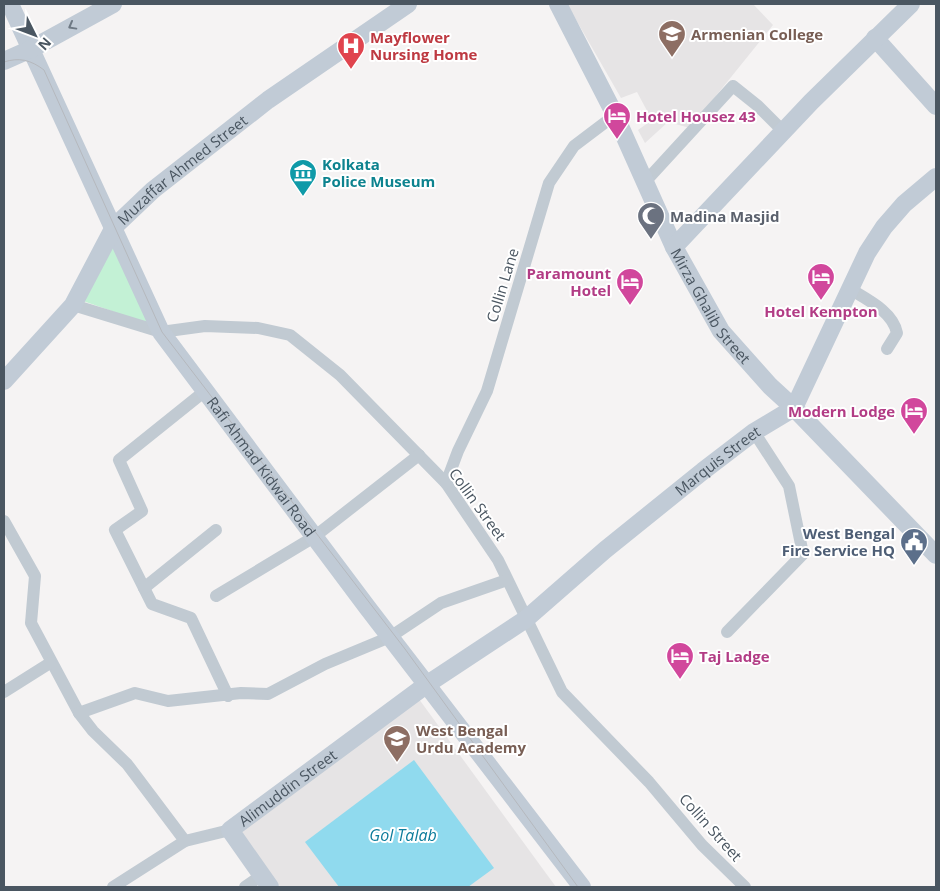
<svg xmlns="http://www.w3.org/2000/svg" width="940" height="891" viewBox="0 0 940 891" font-family="'Open Sans',sans-serif">
<style>
.education{fill:#e6e4e5}
.green{fill:#c3f1d5}
.water{fill:#90daee}
.lines{fill:none;stroke-linecap:round;stroke-linejoin:round}
.street{stroke:#c1cad2;stroke-width:12}
.secondary{stroke:#c1cbd6;stroke-width:18}
.tram{stroke:#b5b8bd;stroke-width:1}
.oneway{stroke:#6e7984}
.labels{text-anchor:middle;dominant-baseline:central;stroke-width:4;stroke-linejoin:round;paint-order:stroke}
.education-label{font-size:15px;font-weight:bold;fill:#785e54;stroke:#fff;text-anchor:start}
.health-label{font-size:15px;font-weight:bold;fill:#be3a42;stroke:#fff;text-anchor:start}
.hotel-label{font-size:15px;font-weight:bold;fill:#b23c85;stroke:#fff;text-anchor:start}
.culture-label{font-size:15px;font-weight:bold;fill:#0d838f;stroke:#fff;text-anchor:start}
.street-label{font-size:15px;fill:#4a5661;stroke:#fff}
.worship-label{font-size:15px;font-weight:bold;fill:#5b616d;stroke:#fff;text-anchor:start}
.service-label{font-size:15px;font-weight:bold;fill:#4e5e75;stroke:#fff;text-anchor:end}
.water-label{font-size:16px;font-style:italic;fill:#0c7c9b;stroke:#fff}
</style>
<rect width="100%" height="100%" fill="#f5f3f3"/>
<g class="education">
<polygon points="567,4 753,4 773,25 690,128 668,122 645,143 638,130 652,120 637,92 621,98"/>
<polygon points="416,695 556,887 280,887 240,831"/>
</g>
<polygon class="green" points="114,237 152,325 83,301"/>
<polygon class="water" points="414,760 494,868 468,887 339,887 305,842"/>
<g class="lines">
<g class="street">
<polyline points="645,182 733,86 758,106 783,131"/>
<path d="M850 289C868 300 893 312 897 333L887 349"/>
<polyline points="73,305 161,332 205,326 258,328 290,335 340,375 446,483 498,560 562,692 649,782 702,845 745,887"/>
<polyline points="205,391 119,460 142,511 115,530 152,604 191,618 228,696"/>
<polyline points="446,483 458,451 487,391 549,183 574,146 615,115"/>
<polyline points="4,521 35,576 31,623 79,713 93,731 127,764 185,841"/>
<polyline points="144,588 216,530"/>
<polyline points="216,596 314,537 419,455"/>
<polyline points="727,632 803,554 789,486 754,432"/>
<polyline points="4,692 50,663"/>
<polyline points="79,713 135,693 168,701 241,693 268,694 325,664 390,637 441,603 507,580"/>
<polyline points="113,887 185,841 230,830"/>
<polyline points="245,887 262,875"/>
</g>
<g class="secondary">
<path id="s1" d="M10 4 161 332 367 607 582 887"/>
<path id="s2" d="M558 4 615 115 674 247 721 331 770 386 794 408 936 555"/>
<polyline points="875,38 936,106"/>
<polyline points="4,61 31,49 113,4"/>
<polyline points="674,247 811,102 911,4"/>
<path id="s3" d="M4 381 73 305 114 227 153 190 268 100 408 4"/>
<path id="s4" d="M270 887 230 830 426 685 526 619 605 550 703 471 754 432 794 408 867 253 884 227 904 204 936 177"/>
</g>
<path class="tram" d="M4 62C19 57 31 60 44 70L162 332 405 649 578 887"/>
</g>
<defs><path id="oneway-chevron" d="M-2-3.5L2.5 0L-2 3.5" fill="none" stroke-width="1.6" stroke-linecap="round" stroke-linejoin="round" transform="scale(1.25)"/></defs>
<use class="oneway" href="#oneway-chevron" transform="translate(72 26) rotate(151)"/>
<defs>
<symbol id="university-pin" viewBox="-11 -11 22 30"><path d="M0 17L-7.5 6A9.5 9.5 0 1 1 7.5 6Z" fill="#8d6e63" stroke="#fff"/><path d="M0-5L7-2L0 1L-7-2ZM-4 1L0 2.5L4 1V4Q0 6-4 4Z" fill="#fff"/></symbol>
<symbol id="hospital-pin" viewBox="-11 -11 22 30"><path d="M0 17L-7.5 6A9.5 9.5 0 1 1 7.5 6Z" fill="#e0444e" stroke="#fff"/><path d="M-5-5h3v3.5h4V-5h3V5h-3V1.5h-4V5h-3Z" fill="#fff"/></symbol>
<symbol id="hotel-pin" viewBox="-11 -11 22 30"><path d="M0 17L-7.5 6A9.5 9.5 0 1 1 7.5 6Z" fill="#d1479c" stroke="#fff"/><path d="M-6-4.5h1.5V1H6V5H4.5V3h-9V5H-6ZM-4 0a1.8 1.8 0 1 1 3.6 0ZM.5 0V-2.5h3Q6-2.5 6 0Z" fill="#fff"/></symbol>
<symbol id="museum-pin" viewBox="-11 -11 22 30"><path d="M0 17L-7.5 6A9.5 9.5 0 1 1 7.5 6Z" fill="#0f9aa8" stroke="#fff"/><path d="M0-6L6-3V-2H-6V-3ZM-5-1h2V3h-2ZM-1-1h2V3h-2ZM3-1h2V3H3ZM-6 4H6V6H-6Z" fill="#fff"/></symbol>
<symbol id="mosque-pin" viewBox="-11 -11 22 30"><path d="M0 17L-7.5 6A9.5 9.5 0 1 1 7.5 6Z" fill="#6b7280" stroke="#fff"/><path d="M3.5-4.9A6 6 0 1 0 3.5 4.9A5 5 0 1 1 3.5-4.9Z" fill="#fff"/></symbol>
<symbol id="civic-pin" viewBox="-11 -11 22 30"><path d="M0 17L-7.5 6A9.5 9.5 0 1 1 7.5 6Z" fill="#5c6f8a" stroke="#fff"/><path d="M-.6-6.5H3V-4.5H.6V-3L4-1V1h2V6H-6V1h2V-1L-.6-3ZM-1.2 2.5V6h2.4V2.5Z" fill="#fff"/></symbol>
</defs>
<g fill-rule="evenodd">
<use href="#university-pin" x="656" y="18" width="32" height="43"/>
<use href="#hospital-pin" x="335" y="30" width="32" height="43"/>
<use href="#hotel-pin" x="601" y="100" width="32" height="43"/>
<use href="#museum-pin" x="287" y="157" width="32" height="43"/>
<use href="#mosque-pin" x="635" y="200" width="32" height="43"/>
<use href="#hotel-pin" x="805" y="261" width="32" height="43"/>
<use href="#hotel-pin" x="614" y="266" width="32" height="43"/>
<use href="#hotel-pin" x="898" y="395" width="32" height="43"/>
<use href="#civic-pin" x="898" y="526" width="32" height="43"/>
<use href="#hotel-pin" x="664" y="640" width="32" height="43"/>
<use href="#university-pin" x="381" y="723" width="32" height="43"/>
</g>
<g class="labels">
<g class="education-label">
<text x="691" y="34">Armenian College</text>
<text x="416" y="730">West Bengal<tspan x="416" dy="17">Urdu Academy</tspan></text>
</g>
<g class="health-label">
<text x="370" y="37">Mayflower<tspan x="370" dy="17">Nursing Home</tspan></text>
</g>
<g class="hotel-label">
<text x="636" y="116">Hotel Housez 43</text>
<text x="611" y="273" text-anchor="end">Paramount<tspan x="611" dy="17">Hotel</tspan></text>
<text x="821" y="311" text-anchor="middle">Hotel Kempton</text>
<text x="895" y="411" text-anchor="end">Modern Lodge</text>
<text x="699" y="656">Taj Ladge</text>
</g>
<g class="culture-label">
<text x="322" y="164">Kolkata<tspan x="322" dy="17">Police Museum</tspan></text>
</g>
<g class="street-label">
<text stroke="none"><textPath href="#s3" startOffset="280">Muzaffar Ahmed Street</textPath></text>
<text transform="translate(502 285) rotate(-73)">Collin Lane</text>
<text stroke="none"><textPath href="#s2" startOffset="339">Mirza Ghalib Street</textPath></text>
<text stroke="none"><textPath href="#s4" startOffset="682">Marquis Street</textPath></text>
<text stroke="none"><textPath href="#s1" startOffset="529">Rafi Ahmad Kidwai Road</textPath></text>
<text transform="translate(478 504) rotate(54)">Collin Street</text>
<text stroke="none"><textPath href="#s4" startOffset="141">Alimuddin Street</textPath></text>
<text transform="translate(711 827) rotate(48)">Collin Street</text>
</g>
<g class="worship-label">
<text x="670" y="216">Madina Masjid</text>
</g>
<g class="service-label">
<text x="895" y="533">West Bengal<tspan x="895" dy="17">Fire Service HQ</tspan></text>
</g>
<g class="water-label">
<text x="403" y="835">Gol Talab</text>
</g>
</g>
<rect width="940" height="891" fill="none" stroke="#4a5661" stroke-width="10"/>
<g transform="translate(35 35) rotate(132)" stroke="#ffffff" stroke-width="4" paint-order="stroke">
<path d="M0-4L9 19L0 12L-9 19Z" fill="#4a5661"/>
<text y="-8" font-size="14" font-weight="bold" text-anchor="middle" fill="#4a5661">N</text>
</g>
</svg>
